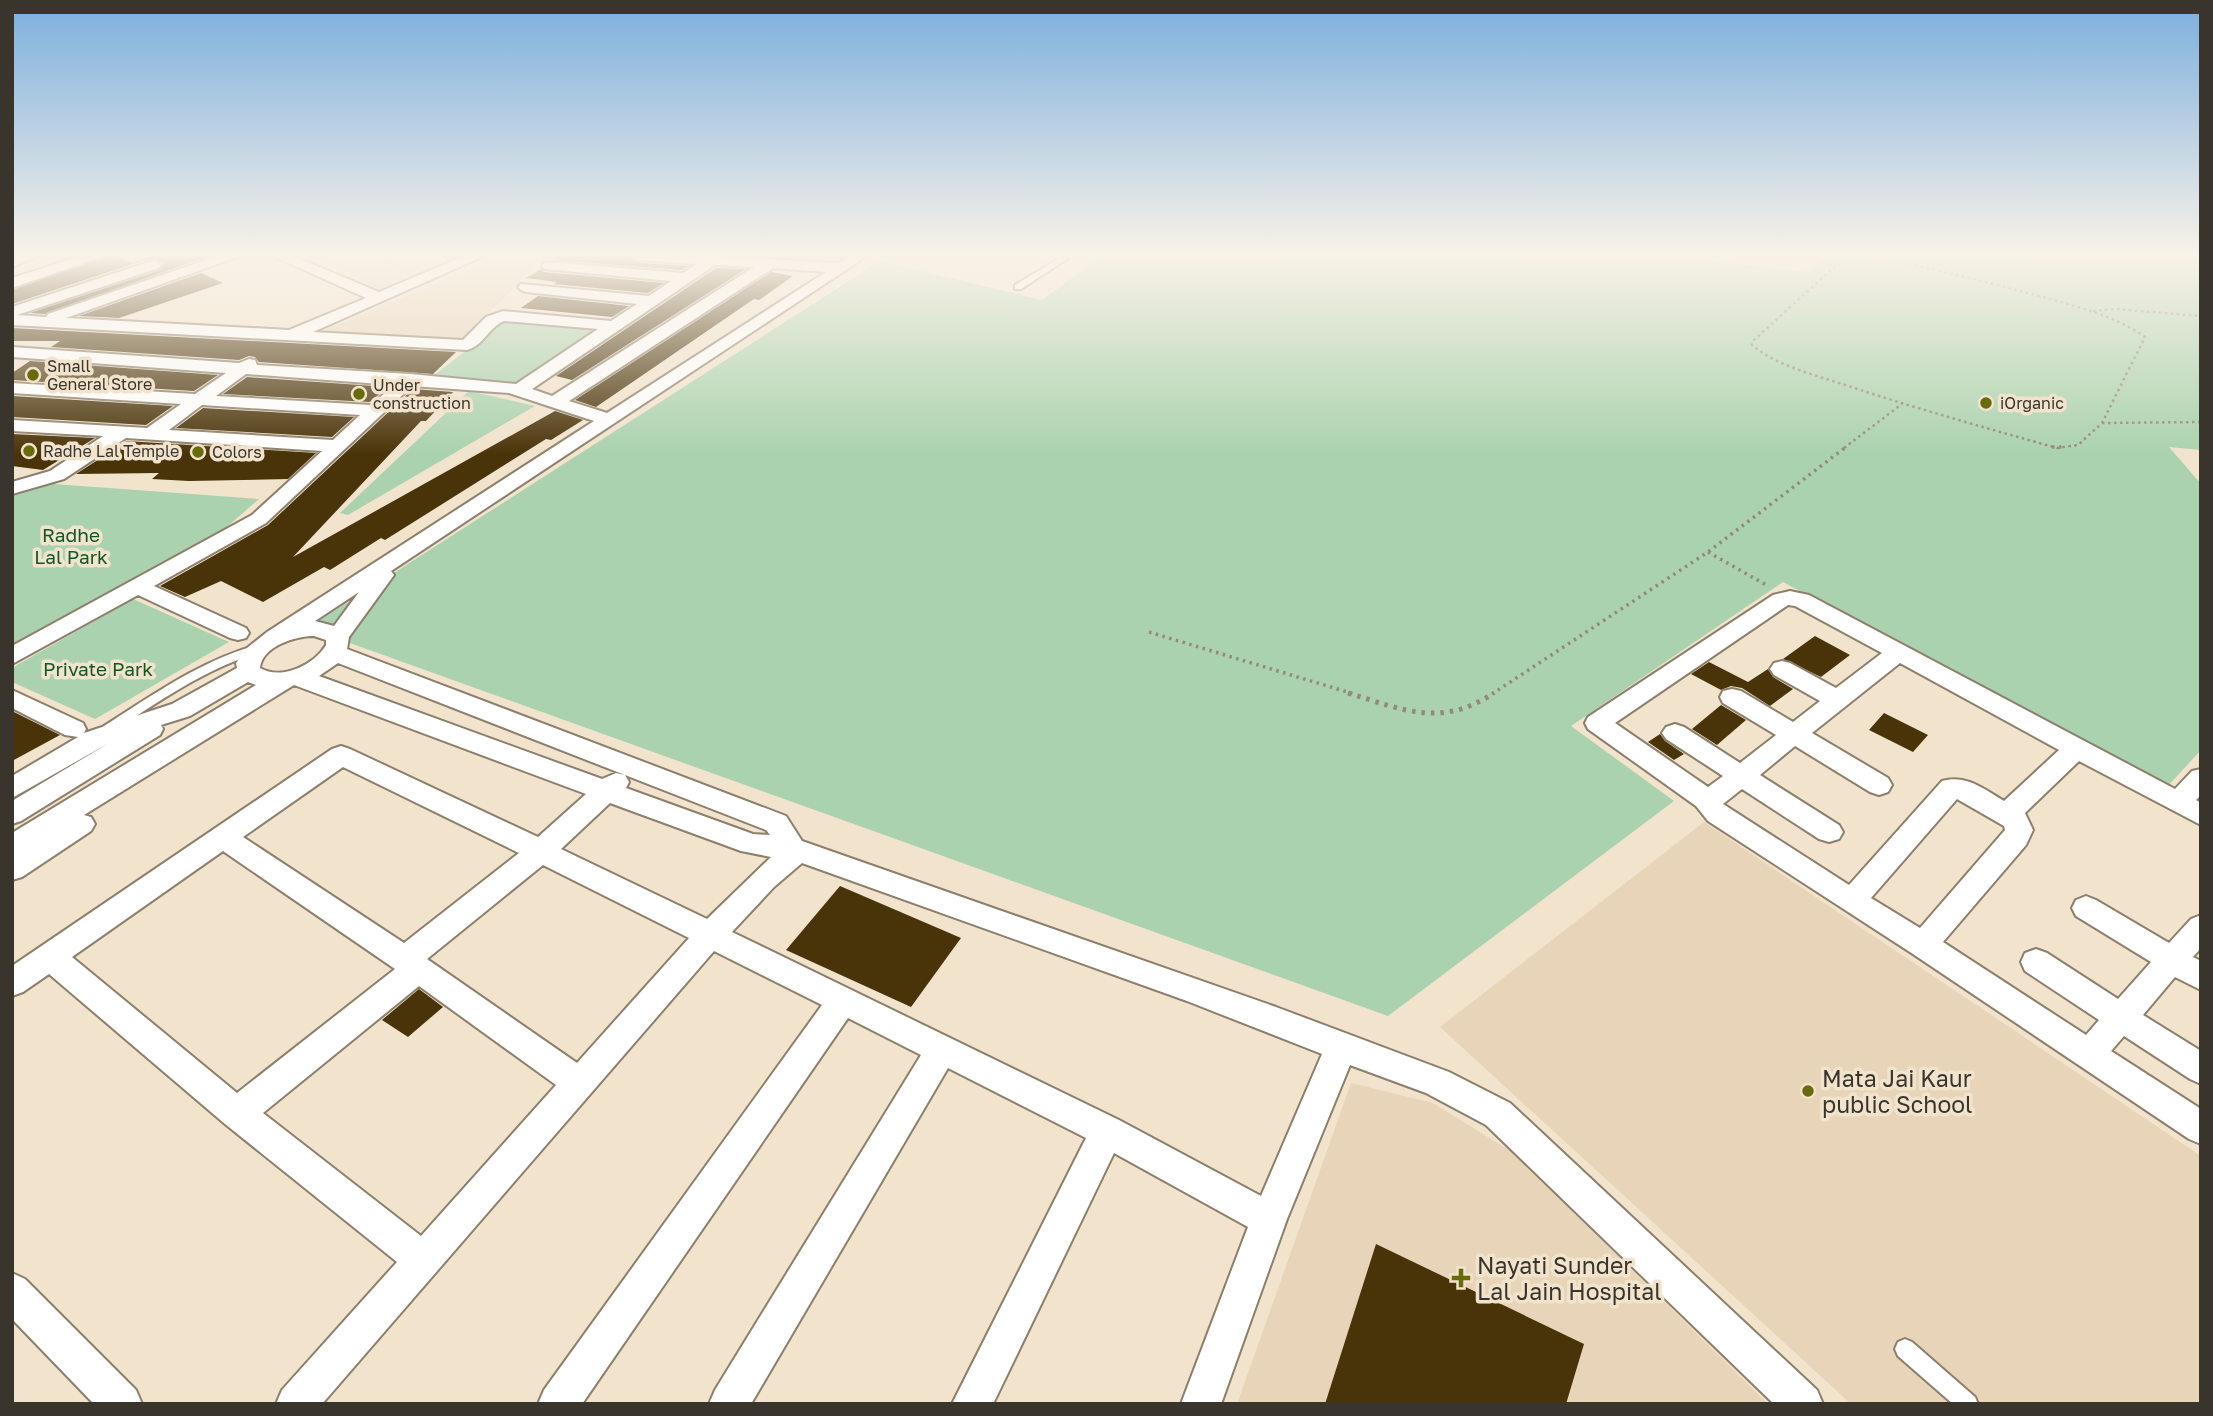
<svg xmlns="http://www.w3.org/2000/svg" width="2213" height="1416" viewBox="0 0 2213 1416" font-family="'Golos Text',sans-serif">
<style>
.built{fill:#e8d5b9}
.green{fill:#aad2ae}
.building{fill:#493309}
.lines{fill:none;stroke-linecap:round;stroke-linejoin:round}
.lane-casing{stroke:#8c7f6b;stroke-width:4}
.street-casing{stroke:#8c7f6b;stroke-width:4}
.path-far2{stroke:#948a7a;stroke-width:2.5;stroke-dasharray:2.5 3.5;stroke-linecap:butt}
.path-far1{stroke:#948a7a;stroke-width:3.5;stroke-dasharray:2.5 4.5;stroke-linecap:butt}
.path{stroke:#948a7a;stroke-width:5;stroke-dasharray:3.5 6;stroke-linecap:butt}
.lane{fill:#fff;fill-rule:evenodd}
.street{fill:#fff;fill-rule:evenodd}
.poi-dot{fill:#676b0c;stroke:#f1e3cc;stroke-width:2.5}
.labels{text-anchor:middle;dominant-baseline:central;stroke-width:7;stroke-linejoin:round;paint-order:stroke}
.far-poi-label{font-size:16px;fill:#3a352c;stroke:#f1e3cc;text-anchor:start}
.park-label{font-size:19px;fill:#0f5924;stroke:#f1e3cc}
.near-poi-label{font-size:23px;fill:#3a352c;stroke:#f1e3cc;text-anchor:start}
</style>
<rect width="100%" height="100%" fill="#f1e3cc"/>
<g class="built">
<polygon points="308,256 458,256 379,289"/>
<polygon points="503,256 546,256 462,339 318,333"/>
<polygon points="1704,822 2201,1156 2201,1404 1851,1404 1440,1027"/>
<polygon points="1351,1083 1433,1103 1512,1152 1768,1404 1237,1404"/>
</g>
<g class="green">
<polygon points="1102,256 1668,256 1809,272 1829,256 2201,256 2201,450 2169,447 2201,484 2201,750 2166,788 1783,582 1571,726 1674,801 1388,1016 308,628 880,261 1042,300"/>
<polygon points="512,315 609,329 513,386 428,380"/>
<polygon points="469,391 535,406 348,515 340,513"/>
<polygon points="40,483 259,499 222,531 12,644 12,491"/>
<polygon points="133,599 229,642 95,719 12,682 12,668"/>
</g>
<g class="building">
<polygon points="117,256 132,263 152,256 209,256 45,314 30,313 160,270 164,264 155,259 148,259 12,304 12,290 106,257"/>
<polygon points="558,256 617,256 630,257 639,263 689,266 682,270 553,260"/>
<polygon points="716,268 746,269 572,380 556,376"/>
<polygon points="541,269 544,272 664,283 648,293 554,284 557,282 526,278"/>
<polygon points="771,272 793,276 759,300 754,299 596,407 575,400"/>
<polygon points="201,273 223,283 119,318 79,316"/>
<polygon points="538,296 629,306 612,317 521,308"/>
<polygon points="12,328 456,352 433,374 259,362 255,357 249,356 239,360 51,347 60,341 12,341"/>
<polygon points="30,361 218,375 194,391 12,380 12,373"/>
<polygon points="247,377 388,387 370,402 223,394"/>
<polygon points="413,389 453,392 426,421 421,421 293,557 555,411 583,420 551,440 546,439 385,540 381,538 330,570 324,567 263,602 221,581 185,597 160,586 268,525"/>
<polygon points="12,396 173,406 146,425 12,417"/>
<polygon points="203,408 354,417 332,437 176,428"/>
<polygon points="12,434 95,438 43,470 12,466"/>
<polygon points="127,441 316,453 288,479 189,481 152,479 159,473 76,474"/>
<polygon points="1815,636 1850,655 1821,677 1783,659"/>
<polygon points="1709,662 1748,682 1768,669 1773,677 1793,689 1770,706 1742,688 1731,686 1721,690 1691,674"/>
<polygon points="1721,705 1746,720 1717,745 1692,729"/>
<polygon points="12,711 60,735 12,761"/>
<polygon points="1884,713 1928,735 1913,752 1869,730"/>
<polygon points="1660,734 1665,741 1684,754 1674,760 1648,742"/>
<polygon points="840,886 961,938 911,1007 786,950"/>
<polygon points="419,989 443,1007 408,1037 382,1020"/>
<polygon points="1376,1244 1584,1344 1566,1404 1325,1404"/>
</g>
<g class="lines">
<defs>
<g id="lane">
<polygon points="1056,256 1064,256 1067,259 1021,289 1015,289 1015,285 1058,259"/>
<path d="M257 645 261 646 263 649 261 652C206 668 160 701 112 732H104L102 729 104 726C153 695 200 661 257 645Z"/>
<polygon points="1905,1339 1912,1342 1975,1397 1978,1404 1953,1404 1898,1356 1895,1349 1898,1342"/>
</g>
<g id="street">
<polygon points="17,256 39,256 12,267 12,258"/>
<polygon points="81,256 104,256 12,288 12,278"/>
<path d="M218 256H240L66 318 289 330 366 298 273 256H293L379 292 464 256H484L313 332 463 340 486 317 503 311 611 321 637 304 526 292 521 290 518 287 521 284 649 296 671 281 544 269 542 266 544 263 549 262 683 273 697 264 639 260 632 256H718L838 263 850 256H867L391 571 394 575 349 637 347 649 786 816 802 841 1276 1007 1449 1072 1510 1103 1817 1390 1823 1404H1774L1486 1125 1426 1093 1350 1065 1287 1219 1221 1404H1181L1248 1227 1114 1153 993 1404H952L1086 1138 948 1068 751 1404H709L715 1390 921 1055 848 1018 582 1404H538L544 1390 822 1005 714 951 322 1404H276L282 1390 397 1262 225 1124 49 974 23 992 12 996V966L332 749 341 746 350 749 538 837 586 794 294 685 84 815 91 817 95 824 91 831 22 877 12 880V833L256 685 248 682 190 716 161 725 163 729 160 735 21 821 12 824V801L109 743 12 798V776L78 737 65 735 12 708V690L83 723 86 729 84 733 172 704 237 668 236 663 247 648 267 632 594 421 509 393 412 386 266 523 154 586 246 628 249 633 246 638 238 640 230 638 138 595 12 664V646L252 515 322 451 126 438 64 479 12 494V482L50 471 103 436 12 431V420L147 428 181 404 12 393V383L195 394 226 373 12 357V347L239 363 249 359 255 360 257 365 410 374 516 384 598 329 504 321C489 327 483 346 467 350L12 325V307L149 262 154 261 161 265 159 268 17 315 46 317 48 314ZM715 265 754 267 552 396 532 389ZM773 268 826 272 607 413 569 401ZM246 374 394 385 371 405 216 396ZM202 405 360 415 333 440 169 430ZM359 592 334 626 315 621ZM314 636 326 640V645C315 664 282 681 260 668 262 646 296 636 314 636ZM338 663 766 830 770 835 753 834 626 788 629 782 625 775 616 773 602 779 319 676ZM343 767 519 853 404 943 243 837ZM610 803 741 851 771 857 707 919 561 849ZM223 851 395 969 237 1093 72 957ZM802 863 1187 1001 1322 1054 1261 1196 1119 1120 732 932 774 887ZM543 865 689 938 577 1063 427 959ZM419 986 556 1085 421 1236 263 1113Z"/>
<path d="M1790 591 1809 595 2175 789 2192 771 2201 769V795L2196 800 2201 803V825L2079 761 2025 813 2033 830 2026 845 1943 942 2086 1035 2099 1020 2025 971 2021 962 2025 953 2036 949 2047 953 2118 999 2151 962 2076 916 2072 908 2076 900 2086 896 2096 900 2169 943 2191 919 2201 915V948L2193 957 2201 961V990L2175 977 2143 1015 2201 1051V1084L2190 1079 2124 1036 2111 1051 2201 1109V1144L2189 1139 1913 954 1708 821 1696 806 1588 729 1585 723 1588 717 1773 595ZM1788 605 1795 606 1882 653 1836 688 1790 663 1782 661 1774 663 1770 669 1774 675 1820 701 1793 722 1741 691 1732 689 1723 691 1720 697 1723 703 1776 735 1740 763 1684 727 1675 724 1666 727 1662 733 1666 739 1723 776 1708 787 1615 723ZM1900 663 2059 750 2004 801C1984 789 1966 774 1942 781L1849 885 1723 804 1742 789 1819 839 1829 842 1839 839 1843 832 1839 825 1760 775 1795 746 1870 792 1879 795 1888 792 1892 785 1888 778 1812 733ZM1957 799 2004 826 2005 830 1920 928 1871 898Z"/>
<polygon points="12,1273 25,1279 136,1390 142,1404 94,1404 12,1319"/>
</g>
</defs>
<use href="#lane" class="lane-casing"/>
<use href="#street" class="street-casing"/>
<g class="path-far2">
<polyline points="384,256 398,267"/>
<path d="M1857 256 1833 268 1752 342V345C1779 367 1813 374 1845 385 1915 408 1986 428 2057 448L2078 445 2102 423 2145 337C2114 315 2075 306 2039 296 1983 281 1927 267 1870 256"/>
<polyline points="2093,311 2117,309 2201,316"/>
<polyline points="2102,423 2201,422"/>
<polyline points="1844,448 1902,404"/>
</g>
<g class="path-far1">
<polyline points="2052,447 2066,447"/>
<polyline points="1708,552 1768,586"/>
<polyline points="1149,632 1354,694"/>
<polyline points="1492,694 1708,552 1846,447"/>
</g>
<path class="path" d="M1348 693C1404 710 1441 728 1494 693"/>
<use href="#lane" class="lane"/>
<use href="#street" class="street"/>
</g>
<linearGradient id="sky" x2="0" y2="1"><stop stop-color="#7baede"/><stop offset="0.56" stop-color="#f9f2e8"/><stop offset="1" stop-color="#f9f2e8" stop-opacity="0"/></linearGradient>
<rect width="2213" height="455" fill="url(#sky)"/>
<g class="poi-dot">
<circle cx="33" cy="375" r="7"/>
<circle cx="359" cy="394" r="7"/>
<circle cx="1986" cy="403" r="7"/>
<circle cx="29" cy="451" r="7"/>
<circle cx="198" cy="452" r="7"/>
<circle cx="1808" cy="1091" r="7"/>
<path d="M1457.5 1267.5h7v7h7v7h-7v7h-7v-7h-7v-7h7z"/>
</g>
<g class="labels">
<g class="far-poi-label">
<text x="47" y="366">Small<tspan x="47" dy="18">General Store</tspan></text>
<text x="373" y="385">Under<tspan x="373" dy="18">construction</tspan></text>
<text x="2000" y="403">iOrganic</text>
<text x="43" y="451">Radhe Lal Temple</text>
<text x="212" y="452">Colors</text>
</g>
<g class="park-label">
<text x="71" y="534">Radhe<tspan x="71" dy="22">Lal Park</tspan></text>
<text x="98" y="668">Private Park</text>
</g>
<g class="near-poi-label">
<text x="1822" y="1078">Mata Jai Kaur<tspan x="1822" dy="26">public School</tspan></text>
<text x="1477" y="1265">Nayati Sunder<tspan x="1477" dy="26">Lal Jain Hospital</tspan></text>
</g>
</g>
<rect width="2213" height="1416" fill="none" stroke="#3a352c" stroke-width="28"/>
</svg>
